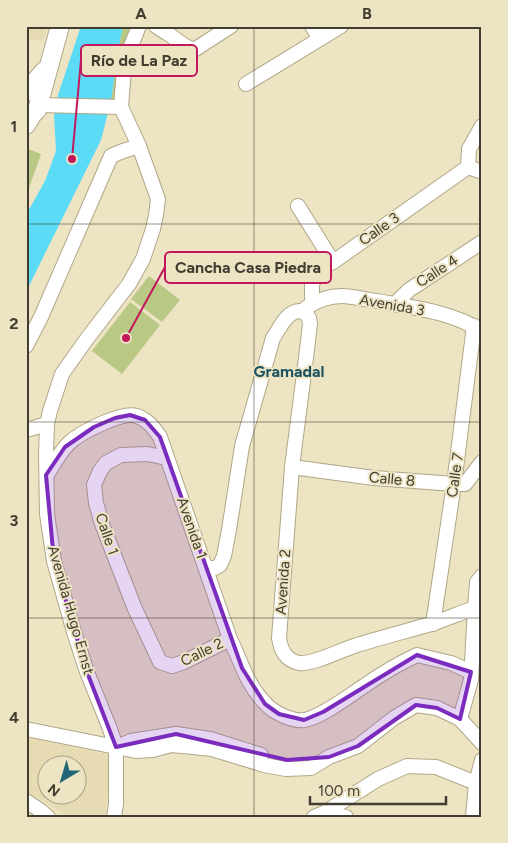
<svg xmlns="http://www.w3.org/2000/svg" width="508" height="843" viewBox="0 0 508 843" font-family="Figtree,sans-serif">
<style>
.built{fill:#e7dbb3;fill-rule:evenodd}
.green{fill:#bac886}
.water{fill:#5cdbf7}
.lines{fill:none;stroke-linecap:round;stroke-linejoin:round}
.minor-casing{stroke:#b0a787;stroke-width:16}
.major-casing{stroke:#b0a787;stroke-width:20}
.minor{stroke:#fff;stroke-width:14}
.major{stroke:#fff;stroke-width:18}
.marked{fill:#7b2cbf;fill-opacity:0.2;stroke:#7b2cbf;stroke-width:4;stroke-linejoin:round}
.grid{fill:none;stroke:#413d30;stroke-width:1;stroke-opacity:0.55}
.labels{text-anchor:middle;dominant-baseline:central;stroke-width:4;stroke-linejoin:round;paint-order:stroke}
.street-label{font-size:15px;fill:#413d30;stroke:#ede4c3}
.neighbourhood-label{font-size:16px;font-weight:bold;fill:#1d5360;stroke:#ede4c3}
.leader{fill:none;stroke:#c2185b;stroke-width:2}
.callout-dot{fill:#c2185b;stroke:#ede4c3;stroke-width:2}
.callout{fill:#ede4c3;stroke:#c2185b;stroke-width:2}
.callout-label{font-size:16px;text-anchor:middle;font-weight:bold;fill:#413d30}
.neatline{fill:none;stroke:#413d30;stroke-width:2}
.grid-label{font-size:16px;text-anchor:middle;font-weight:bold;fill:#413d30}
</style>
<rect width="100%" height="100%" fill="#ede4c3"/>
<g class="built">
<polygon points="26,26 48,26 43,41 26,38"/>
<path d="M26 737 110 755 112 763 105 817H66L59 811 26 791ZM48 766H78V796H48Z"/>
</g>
<g class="green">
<polygon points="123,26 132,26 116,100 111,101 118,51"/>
<polygon points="26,148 41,154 29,188 26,187"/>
<polygon points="149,276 180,300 162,322 131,299"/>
<polygon points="130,302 160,325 122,374 92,351"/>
</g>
<polygon class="water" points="81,26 123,26 118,51 111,101 101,140 26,292 26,215 45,181 56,151 54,116 58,95"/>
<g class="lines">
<defs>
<g id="minor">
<path d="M156 26C160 29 165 32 170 35 180 42 182 46 194 50L231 26"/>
<polyline points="312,26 320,39"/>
<polyline points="246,84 341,26"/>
<polyline points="39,105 121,107"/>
<polyline points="468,167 469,149 482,126"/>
<polyline points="468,167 482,172"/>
<polyline points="298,206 333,262"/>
<polyline points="312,303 312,285 317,269 333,262 468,167"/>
<polyline points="396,305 399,300 409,290 482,242"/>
<path d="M306 308C317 300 329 296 342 296 353 296 366 300 377 301 410 307 453 312 481 331"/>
<path d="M301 311 306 314 309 318 310 324 306 358 292 467 279 638C281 650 285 660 299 663 313 665 343 649 357 645 382 637 407 631 431 624 446 619 460 613 475 608"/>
<polyline points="26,346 41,317 111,156 123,151 139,146"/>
<polyline points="26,430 47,424"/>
<polyline points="292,467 374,478 454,484 465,484 482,462"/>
<path d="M47 475C54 463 60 452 69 443 81 432 122 411 137 416 148 420 154 428 160 437L230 639 184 662 172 666 160 662 135 609 102 524 96 503 94 485 100 471 106 463 121 455 147 454 167 458"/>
<path d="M206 568H215L220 565 224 556 229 530 242 446 273 338C280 328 287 310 301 311"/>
<polyline points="433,624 454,484 474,326"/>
<path d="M230 639C241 661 246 683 264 702 272 712 292 722 305 720 323 716 349 696 364 686 381 674 398 664 417 655L451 663 471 672"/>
<polyline points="460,719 471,680 475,608 477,582 482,576"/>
<polyline points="26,729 136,751 153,750 171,745 193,747 212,749 264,765 286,769 311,768 329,757 358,746 394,718 416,705 437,708 460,719 482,743"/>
<polyline points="117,747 131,741 176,734 210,739 261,755"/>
<polyline points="26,801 41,811 48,817"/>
<polyline points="324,813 346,817"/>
<polyline points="114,817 116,804 116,747 110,729 87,672 74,632 54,561 47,514 46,455 47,424 50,411 62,374 86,340 129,284 143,259 153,229 156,215 158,199 139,146 121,107 124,69 131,46 139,26"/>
<polyline points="314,817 324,813 378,779 407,766 436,767 476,783"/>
<polyline points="473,817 476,783 482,760"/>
</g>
<g id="major">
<polyline points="26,92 44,71"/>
<polyline points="26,125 32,115 37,110 60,26"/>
</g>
</defs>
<use href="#minor" class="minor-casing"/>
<use href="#major" class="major-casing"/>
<use href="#minor" class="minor"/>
<use href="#major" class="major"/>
</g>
<path class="marked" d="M130 415 145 420 160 437 242 668 265 704 279 714 304 720 323 712 417 655 471 672 460 719 437 708 416 705 358 746 329 757 287 760 176 734 116 747 87 672 54 561 46 475 65 447 94 427 115 418Z"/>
<path class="grid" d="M254 26V817M26 224H482M26 422H482M26 618H482"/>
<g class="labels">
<g class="street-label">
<text transform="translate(379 229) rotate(-35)">Calle 3</text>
<text transform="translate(437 271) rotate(-33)">Calle 4</text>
<text transform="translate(392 305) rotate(10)">Avenida 3</text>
<text transform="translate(455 475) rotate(-82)">Calle 7</text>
<text transform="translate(392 479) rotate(5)">Calle 8</text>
<text transform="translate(192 528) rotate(71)">Avenida 1</text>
<text transform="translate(107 534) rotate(71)">Calle 1</text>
<text transform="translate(283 582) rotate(-86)">Avenida 2</text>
<text transform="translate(71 610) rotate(74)">Avenida Hugo Ernst</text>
<text transform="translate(202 652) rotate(-26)">Calle 2</text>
</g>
<g class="neighbourhood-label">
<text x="289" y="371">Gramadal</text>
</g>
</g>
<path class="leader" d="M72 159L81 60M126 338L165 267"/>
<g class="callout-dot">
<circle cx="72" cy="159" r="5"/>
<circle cx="126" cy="338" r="5"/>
</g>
<g class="callout">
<rect x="81" y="45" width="116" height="31" rx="5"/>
<rect x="165" y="252" width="166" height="31" rx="5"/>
</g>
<g class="callout-label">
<text x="139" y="66">Río de La Paz</text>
<text x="248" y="273">Cancha Casa Piedra</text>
</g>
<rect width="508" height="843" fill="none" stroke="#ede4c3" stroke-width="55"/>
<g transform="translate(62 780) rotate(218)"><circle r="24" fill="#ede4c3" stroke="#a8a188"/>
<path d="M0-4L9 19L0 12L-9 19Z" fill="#216677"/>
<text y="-8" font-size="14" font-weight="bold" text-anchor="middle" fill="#413d30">N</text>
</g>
<path d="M310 796v8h136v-8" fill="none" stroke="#413d30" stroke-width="2.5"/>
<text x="318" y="796" font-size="15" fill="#413d30" stroke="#ede4c3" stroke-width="4" paint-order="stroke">100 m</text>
<rect x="28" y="28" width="452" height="788" class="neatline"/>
<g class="grid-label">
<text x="141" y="19">A</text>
<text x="367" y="19">B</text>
<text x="14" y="132">1</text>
<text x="14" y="329">2</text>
<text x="14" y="526">3</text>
<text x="14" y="723">4</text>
</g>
</svg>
